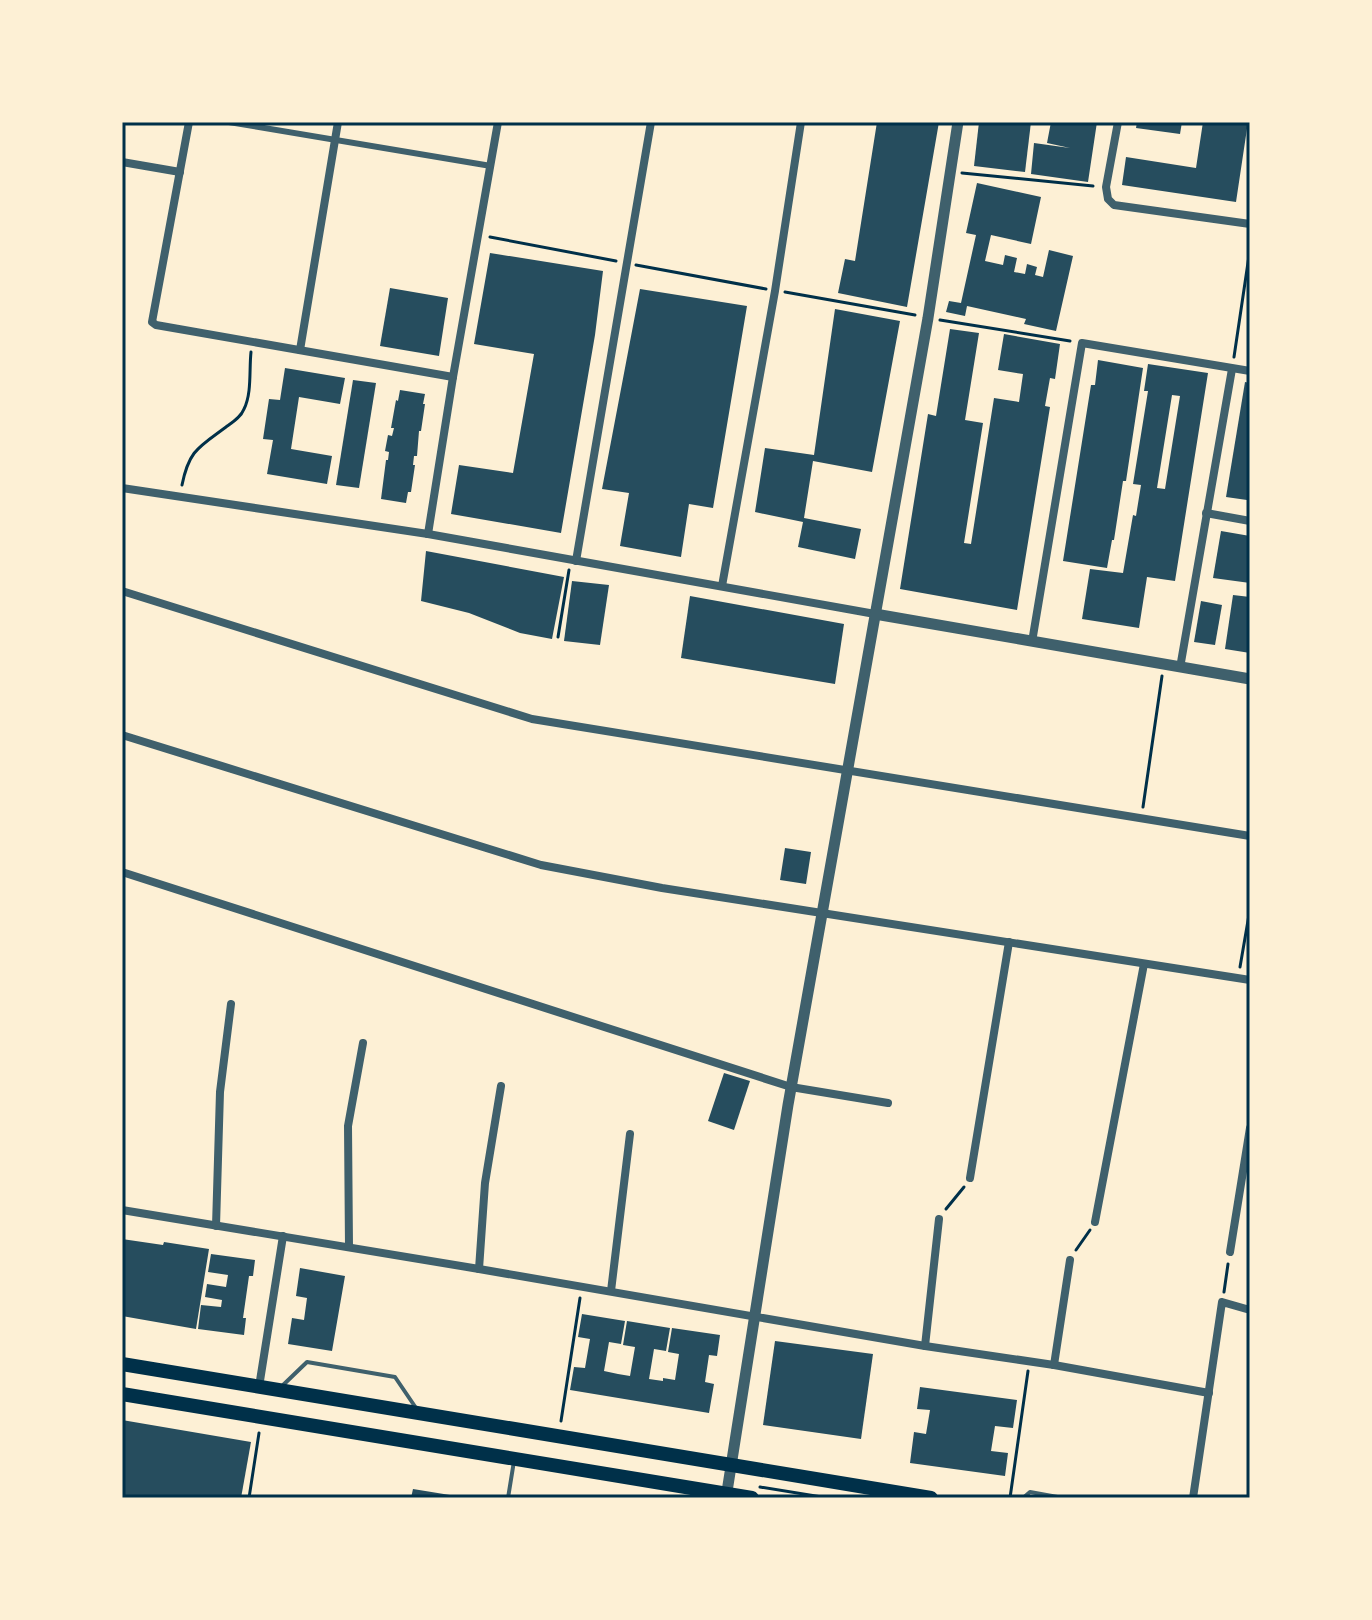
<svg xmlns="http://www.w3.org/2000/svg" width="1372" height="1620" viewBox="0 0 1372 1620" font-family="Figtree,sans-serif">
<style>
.building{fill:#264d5e;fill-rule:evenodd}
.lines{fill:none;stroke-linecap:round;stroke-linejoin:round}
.path{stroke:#003049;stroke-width:3}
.service{stroke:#3f606c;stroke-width:4}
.pedestrian{stroke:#3f606c;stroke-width:6}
.minor{stroke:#3f606c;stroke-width:8}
.tertiary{stroke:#3f606c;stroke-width:11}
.primary{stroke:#003049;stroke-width:14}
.neatline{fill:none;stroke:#003049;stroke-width:3}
</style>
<rect width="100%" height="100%" fill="#fdf0d5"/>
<g class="building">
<polygon points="877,122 939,122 907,307 838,293 845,259 855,261"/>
<polygon points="979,122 1031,122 1025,172 974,166"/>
<polygon points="1051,122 1097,122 1088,182 1031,174 1034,143 1070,148 1047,143"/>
<polygon points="1137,122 1182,122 1180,134 1136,128"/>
<polygon points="1203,122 1248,122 1236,202 1122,185 1126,157 1196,168"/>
<polygon points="977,183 1041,197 1031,244 991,235 985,261 1003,265 1005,255 1017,258 1014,272 1025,274 1027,264 1037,267 1035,275 1043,277 1049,250 1073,256 1056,331 1024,324 1026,319 967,306 965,316 946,312 949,301 961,303 976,235 966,233"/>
<polygon points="490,253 603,271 595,335 561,533 451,514 459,465 513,473 534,354 474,344"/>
<polygon points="390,288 448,298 439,356 380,346"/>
<polygon points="640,289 747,306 713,508 689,504 681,557 620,546 629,493 602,489"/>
<polygon points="835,309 900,321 872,472 813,461 804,518 861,529 855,559 798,547 803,522 755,512 765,448 814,455"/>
<polygon points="950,329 979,333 965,420 983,423 964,543 971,544 994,398 1019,402 1023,374 998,370 1004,334 1060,344 1055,379 1050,378 1045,406 1050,407 1017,610 900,589 928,414 936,416"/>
<polygon points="1098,360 1143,368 1126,481 1123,481 1114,540 1112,540 1107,568 1063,561 1091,385 1095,385"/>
<path d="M1148 364 1208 373 1175 581 1147 577 1139 628 1082 619 1090 569 1123 573 1133 515 1136 516 1141 485 1133 484 1148 391H1144ZM1172 395 1180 396 1165 489 1157 488Z"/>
<polygon points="285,368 345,378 340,404 299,397 291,449 332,456 327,484 267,474 273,440 263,439 269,399 280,400"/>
<polygon points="353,380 376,383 359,488 336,485"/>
<polygon points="1245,382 1250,383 1250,480 1247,500 1226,497"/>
<polygon points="400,390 425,394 423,404 425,404 421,431 419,431 417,456 414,456 413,465 415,465 411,492 408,492 406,503 381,499 386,460 388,460 389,452 385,451 388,435 392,436 394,428 391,428 396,400 398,401"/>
<polygon points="1221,531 1250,536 1250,583 1213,578"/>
<polygon points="426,551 564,577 552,639 520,633 469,613 421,601"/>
<polygon points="572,581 609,585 600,645 564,641"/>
<polygon points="1233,595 1250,597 1250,653 1225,649"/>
<polygon points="690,596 844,624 835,684 681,658"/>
<polygon points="1201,601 1222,605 1215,645 1194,642"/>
<polygon points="785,848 811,852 806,884 780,880"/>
<polygon points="724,1073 750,1081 734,1130 708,1121"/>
<polygon points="122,1239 163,1245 164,1242 209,1249 196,1329 122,1316 122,1285 125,1267 122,1267"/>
<polygon points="211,1254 255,1260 253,1276 249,1276 243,1318 246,1318 244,1335 198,1329 201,1305 221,1307 222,1300 205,1297 207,1284 226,1287 228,1275 208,1272"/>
<polygon points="300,1268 345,1276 332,1351 288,1344 292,1318 304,1320 307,1298 296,1296"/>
<polygon points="582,1314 625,1321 621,1344 609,1342 604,1371 618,1374 630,1376 635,1347 623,1345 627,1321 670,1328 666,1351 654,1349 649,1379 663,1381 663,1378 675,1380 679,1354 668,1352 672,1328 720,1335 717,1356 709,1355 705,1382 714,1384 709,1413 570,1390 574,1367 585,1368 590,1339 578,1337"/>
<polygon points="775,1341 873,1354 861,1439 763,1425"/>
<polygon points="920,1387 1017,1400 1013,1428 995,1426 991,1451 1008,1453 1005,1476 910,1463 914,1432 926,1434 930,1410 917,1409"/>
<polygon points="122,1420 251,1442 241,1498 122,1498"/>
<polygon points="413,1489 456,1496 456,1498 411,1498"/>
</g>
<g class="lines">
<g class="path">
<polyline points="962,173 1093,186"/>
<polyline points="490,237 616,261"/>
<polyline points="636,265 766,289"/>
<polyline points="785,292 915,315"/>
<polyline points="940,320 1070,341"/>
<polyline points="1234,357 1250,249"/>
<path d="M182 485C189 450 199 447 226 427 233 422 241 417 244 409 252 393 249 370 251 352"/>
<polyline points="558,637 569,570"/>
<polyline points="1143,807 1162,676"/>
<polyline points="1240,967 1250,909"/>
<polyline points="946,1209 964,1187"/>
<polyline points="1076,1250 1090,1230"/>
<polyline points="1224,1292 1228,1264"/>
<polyline points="561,1421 580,1298"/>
<polyline points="760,1487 828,1498"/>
<polyline points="249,1498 259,1433"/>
<polyline points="1010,1498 1028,1371"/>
</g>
<g class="service">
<polyline points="281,1387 307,1362 395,1377 416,1408"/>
<polyline points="508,1498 514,1461"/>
<polyline points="1023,1498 1030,1492 1063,1498"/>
</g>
<polyline class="pedestrian" points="229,122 491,166"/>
<g class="minor">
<polyline points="189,122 152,322 156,325 453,377"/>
<polyline points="1118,122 1106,187 1108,199 1114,205 1250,224"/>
<polyline points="122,162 180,172"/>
<polyline points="300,350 338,122"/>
<polyline points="122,488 428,534 875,614"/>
<polyline points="1206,513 1250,521"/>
<polyline points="428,534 453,377 498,122"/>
<polyline points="576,561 651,122"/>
<polyline points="722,586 775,291 801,122"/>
<polyline points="122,591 532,719 1250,836"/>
<polyline points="1032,642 1082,343 1250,371"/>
<polyline points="1180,668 1232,369"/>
<polyline points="122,735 541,865 662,888 1250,980"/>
<polyline points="122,872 791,1087 888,1103"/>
<polyline points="970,1178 1009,942"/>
<polyline points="122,1210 479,1269 925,1346 1054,1365 1209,1393"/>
<polyline points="1095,1222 1144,964"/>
<polyline points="216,1226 220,1092 231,1004"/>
<polyline points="349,1247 348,1126 363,1043"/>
<polyline points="1230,1252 1250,1128"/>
<polyline points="479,1269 485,1183 501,1086"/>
<polyline points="611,1291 630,1134"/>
<polyline points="925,1346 939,1219"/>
<polyline points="1054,1365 1070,1260"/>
<polyline points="259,1387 283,1236"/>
<polyline points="1193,1498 1222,1302 1250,1310"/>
</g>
<g class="tertiary">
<polyline points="875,614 1250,679"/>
<polyline points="726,1498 788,1105 928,318 958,122"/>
</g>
<g class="primary">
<polyline points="122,1364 931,1498"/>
<polyline points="122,1394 752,1498"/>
</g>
</g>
<rect width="1372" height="1620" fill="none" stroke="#fdf0d5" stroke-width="248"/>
<rect x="124" y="124" width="1124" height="1372" class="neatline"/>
</svg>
